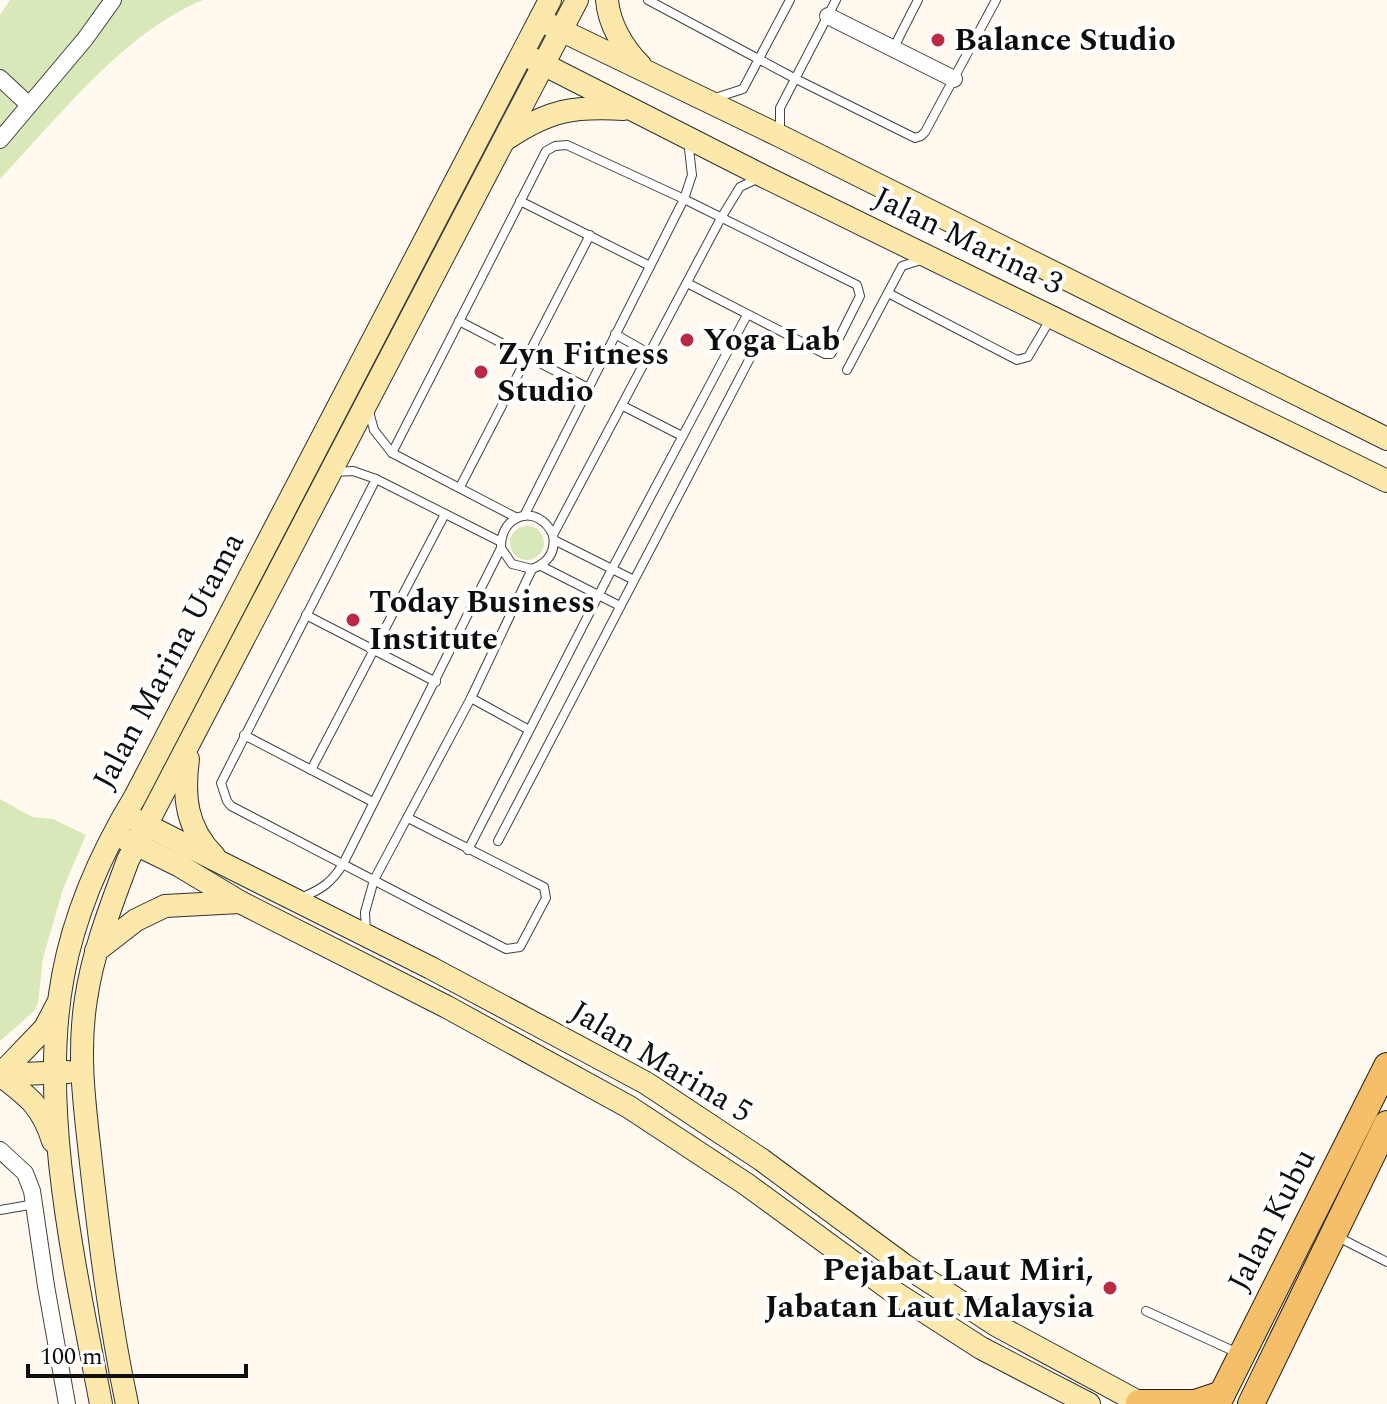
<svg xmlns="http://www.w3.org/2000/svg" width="1387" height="1404" viewBox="0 0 1387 1404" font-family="Spectral,serif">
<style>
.green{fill:#d9e8b9}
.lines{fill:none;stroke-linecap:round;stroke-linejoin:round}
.lane-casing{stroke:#414141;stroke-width:10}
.street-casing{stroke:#414141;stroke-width:18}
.secondary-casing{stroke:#303030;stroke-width:24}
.primary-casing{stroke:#1f1f1f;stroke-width:28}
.lane{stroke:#fff;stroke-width:8}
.street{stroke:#fff;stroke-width:16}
.secondary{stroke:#fde8ac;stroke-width:22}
.primary{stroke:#f5be68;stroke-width:26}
.poi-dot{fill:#bb2945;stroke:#fff;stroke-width:3}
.labels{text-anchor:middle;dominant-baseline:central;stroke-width:8;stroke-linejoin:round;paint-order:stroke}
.poi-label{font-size:32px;font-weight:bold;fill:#0e0e0e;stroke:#fff;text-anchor:start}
.street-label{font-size:32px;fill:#0e0e0e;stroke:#fff}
</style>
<rect width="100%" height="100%" fill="#fff9ef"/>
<g class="green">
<path d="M10 0H203C125 31 57 119 0 179V15Z"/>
<circle cx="527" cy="543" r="17"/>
<polygon points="0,799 32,817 53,819 86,835 63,889 43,958 38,1003 34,1011 0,1041"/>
</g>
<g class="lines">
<defs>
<g id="lane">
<polyline points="648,0 794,78 915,138 921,136 925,132 996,0"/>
<polyline points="893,49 918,0"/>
<polyline points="712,99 743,89 790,0"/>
<polyline points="780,133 780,108 836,0"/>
<polyline points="520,201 650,266"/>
<polyline points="888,293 1017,360 1028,357 1051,318"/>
<polyline points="459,321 588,388"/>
<polyline points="615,334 650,354"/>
<polyline points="847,370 902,266 921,260"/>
<polyline points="623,406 682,436"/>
<polyline points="368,408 374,430 392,453 517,518"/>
<polyline points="392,453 546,151 555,146 567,145 684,199 857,285 860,296 831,354 825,354 687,283"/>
<polyline points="334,472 353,471 376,479 501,542"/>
<polyline points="376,479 221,783 227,801 231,806 506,949 520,947 546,898 544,887 408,818"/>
<polyline points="460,487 590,235"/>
<polyline points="524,516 684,199 692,175 688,140"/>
<polyline points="553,535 721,218 740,187 759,178"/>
<polyline points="554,540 632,579"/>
<polyline points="541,566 618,605"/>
<polyline points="306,615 436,682"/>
<polyline points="471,698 529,730"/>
<polyline points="244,735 373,802"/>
<polyline points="311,770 445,514"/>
<polyline points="498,841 761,337"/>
<polyline points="468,850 612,569 747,315"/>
<path d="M303 897C322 889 332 882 343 864L501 548C500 513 539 503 553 535 556 552 548 563 532 569L512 564 501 548"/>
<polyline points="366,933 365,912 374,880 471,698 532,569"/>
<polyline points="0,1210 35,1204"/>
<polyline points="1336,1236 1387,1262"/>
<polyline points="1146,1311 1240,1354"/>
</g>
<g id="street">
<polyline points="828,16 954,79"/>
<polyline points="0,78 29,105"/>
<polyline points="0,140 85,39 113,0"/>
<polyline points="0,1150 25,1173 32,1191 46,1286 67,1404"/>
</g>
<g id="secondary">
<path d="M607 0C609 24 623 48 640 65"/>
<polyline points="548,24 780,136 1387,439"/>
<polyline points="531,58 763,176 1387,481"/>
<path d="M506 139C549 110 573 106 624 109"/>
<path d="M188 759C183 796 186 828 214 856"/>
<polyline points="136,820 431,968 646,1083 762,1160 904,1265 996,1325 1142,1404"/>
<polyline points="125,839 180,866 240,902 447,1007 629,1107 746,1184 891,1290 981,1348 1089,1404"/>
<polyline points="96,951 136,920 165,906 240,902"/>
<path d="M0 1075C29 1097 42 1106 53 1141"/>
<polyline points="0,1075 45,1028 57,1005"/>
<polyline points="0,1075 68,1072"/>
<path d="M101 1404C76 1272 38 1109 63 976 75 911 101 853 135 797L550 0"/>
<path d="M127 1404C110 1324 100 1244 91 1163 85 1108 77 1055 86 999 93 951 111 906 128 860L577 0"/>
</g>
<g id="primary">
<polyline points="1139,1403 1195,1403 1222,1394"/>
<polyline points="1217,1404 1387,1066"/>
<polyline points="1251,1404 1387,1124"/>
</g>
</defs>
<use href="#lane" class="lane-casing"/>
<use href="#street" class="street-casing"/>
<use href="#secondary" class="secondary-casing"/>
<use href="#primary" class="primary-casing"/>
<use href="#lane" class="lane"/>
<use href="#street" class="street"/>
<use href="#secondary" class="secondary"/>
<use href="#primary" class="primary"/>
</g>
<g class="poi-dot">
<circle cx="938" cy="40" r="8"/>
<circle cx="687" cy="340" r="8"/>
<circle cx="481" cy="372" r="8"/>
<circle cx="353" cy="620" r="8"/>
<circle cx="1110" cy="1288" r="8"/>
</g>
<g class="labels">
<g class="poi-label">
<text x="954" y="40">Balance Studio</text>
<text x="703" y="340">Yoga Lab</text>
<text x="497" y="354">Zyn Fitness<tspan x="497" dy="37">Studio</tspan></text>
<text x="369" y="602">Today Business<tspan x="369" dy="37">Institute</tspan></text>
<text x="1094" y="1270" text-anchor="end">Pejabat Laut Miri,<tspan x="1094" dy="37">Jabatan Laut Malaysia</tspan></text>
</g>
<g class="street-label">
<text transform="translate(968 241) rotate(26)">Jalan Marina 3</text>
<text transform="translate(169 661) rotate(-62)">Jalan Marina Utama</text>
<text transform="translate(661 1062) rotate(31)">Jalan Marina 5</text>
<text transform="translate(1272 1220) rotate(-63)">Jalan Kubu</text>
</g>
</g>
<path d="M28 1364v12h218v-12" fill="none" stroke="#0e0e0e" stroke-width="4"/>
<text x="40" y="1364" font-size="24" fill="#0e0e0e" stroke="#ffffff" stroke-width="6" paint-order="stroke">100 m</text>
</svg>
